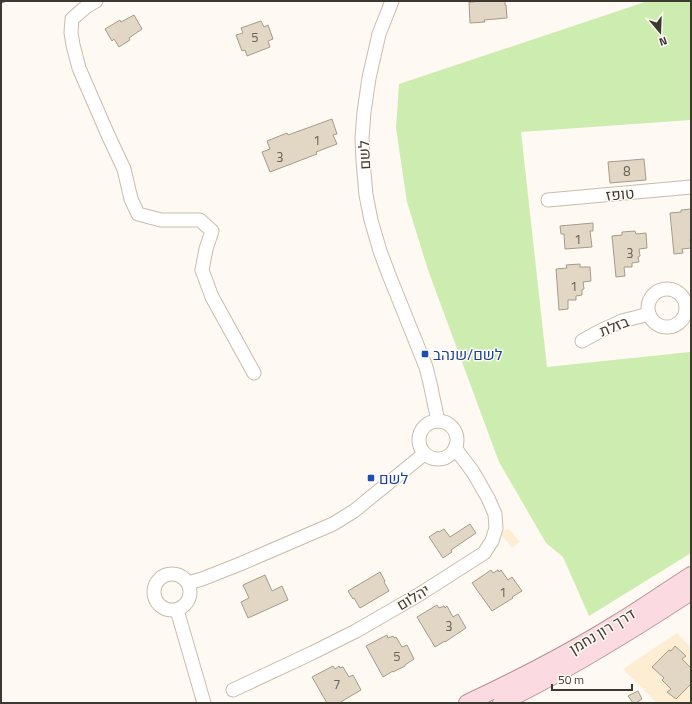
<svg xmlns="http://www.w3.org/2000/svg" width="692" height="704" viewBox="0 0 692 704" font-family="'Titillium Web',Heebo,sans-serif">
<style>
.built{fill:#fcedd3}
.green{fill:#ccedaf}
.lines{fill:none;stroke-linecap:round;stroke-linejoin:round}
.stream{stroke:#5c88ae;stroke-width:3}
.building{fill:#e2d7c4;stroke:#a69b89}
.minor-casing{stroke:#c8bdab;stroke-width:15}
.major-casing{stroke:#b79396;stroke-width:18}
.minor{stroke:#fff;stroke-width:13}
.major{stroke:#fbdbe1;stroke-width:16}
.transit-dot{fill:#1a4fb4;stroke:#fef9f2;stroke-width:1.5}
.labels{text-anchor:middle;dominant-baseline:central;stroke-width:3;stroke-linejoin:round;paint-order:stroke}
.number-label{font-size:13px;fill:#666056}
.street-label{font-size:15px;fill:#3d3931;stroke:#fef9f2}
.transit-label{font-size:15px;fill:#164399;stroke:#fef9f2;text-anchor:start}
</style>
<rect width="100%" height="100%" fill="#fef9f2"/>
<g class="built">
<polygon points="508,528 520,542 512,548 501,534"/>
<polygon points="677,633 691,648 691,700 689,703 657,703 623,669"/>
</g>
<polygon class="green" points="648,1 691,1 691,120 521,132 547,367 690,352 691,359 691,553 589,616 563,557 546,543 499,462 428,270 407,202 396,128 399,84"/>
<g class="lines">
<polyline class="stream" points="1,2 4,1"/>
</g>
<g class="building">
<polygon points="474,1 505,1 505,5 506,5 507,18 484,20 485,22 470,23 469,2 475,2"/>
<polygon points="134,15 142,29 129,38 130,40 119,47 114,39 112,41 105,29 120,20 121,22"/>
<polygon points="261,21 264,27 268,25 273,39 268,41 270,47 247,56 245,50 242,51 236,35 243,33 241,28"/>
<polygon points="332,119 337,134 333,135 337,144 316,152 317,154 270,172 262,152 270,149 267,141 287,133 288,135"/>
<polygon points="644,159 646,180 610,183 608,162"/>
<polygon points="691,209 691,239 690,239 691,248 682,249 683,253 674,254 670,213 681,212 681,210"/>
<polygon points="593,223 593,231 590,231 592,247 565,249 564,234 561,234 560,226"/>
<polygon points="635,231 636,234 646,233 647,248 639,249 640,256 638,257 639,262 632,263 632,267 624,267 625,276 616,277 612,236 622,235 622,232"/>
<polygon points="580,264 580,267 590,267 591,281 583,282 584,289 582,290 582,295 576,296 576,300 568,300 568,309 559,310 556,269 567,268 566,265"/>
<polygon points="470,524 476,533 451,550 452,552 443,558 429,537 438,531 439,532 444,529 450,537"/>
<polygon points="491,570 493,573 498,570 499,572 501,570 508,580 512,577 522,591 512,597 513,598 492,611 472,583"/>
<polygon points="380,572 385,581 384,582 389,591 360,608 354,598 353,599 348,591"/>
<polygon points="265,575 272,591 282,586 288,600 248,618 241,602 249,598 243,585"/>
<polygon points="437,605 439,608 444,606 445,608 447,606 453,617 458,614 466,628 445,642 445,641 435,647 417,617"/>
<polygon points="387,635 388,638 393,636 394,638 396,637 402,647 407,645 414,659 405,665 405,666 393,672 393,671 383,677 366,646"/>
<polygon points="675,646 686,656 682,659 691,668 691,684 676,699 667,692 671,689 662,680 664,678 652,667 669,650 671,651"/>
<polygon points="333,666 335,669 339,666 340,668 343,667 349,677 353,675 361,690 339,703 327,703 312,677"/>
<polygon points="638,691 642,699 636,703 633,703 628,696"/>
</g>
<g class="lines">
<defs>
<g id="minor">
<polyline points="96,1 87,6 72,19 71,33 73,45 79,68 108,135 124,169 131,199 138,214 161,220 200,220 212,231 206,249 202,270 212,297 254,373"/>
<polyline points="392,1 379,34 369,78 364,112 362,138 363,161 366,195 371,220 380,251 389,275 426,367 430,383 438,421"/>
<polyline points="548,200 691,187"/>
<circle cx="667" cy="308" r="19"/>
<polyline points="582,341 600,331 622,321 649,314"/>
<circle cx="438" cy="440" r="19"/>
<circle cx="172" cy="592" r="18"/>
<polyline points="188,583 202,579 240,564 333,524 354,511 424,454"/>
<polyline points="177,610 204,703"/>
<polyline points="233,690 312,653 356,631 420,594 484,553 492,541 496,528 495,514 488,498 473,472 455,448"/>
</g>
<g id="major">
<path d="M467 703C518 679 569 653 617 623 642 608 666 591 691 575"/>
<path d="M501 703C567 671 630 632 691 592"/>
</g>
</defs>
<use href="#minor" class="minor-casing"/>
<use href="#major" class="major-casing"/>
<use href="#minor" class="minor"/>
<use href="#major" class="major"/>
</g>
<g class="transit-dot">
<rect x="421" y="350" width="8" height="8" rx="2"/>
<rect x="367" y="474" width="8" height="8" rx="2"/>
</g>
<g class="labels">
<g class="number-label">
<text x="255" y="37">5</text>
<text x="317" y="140">1</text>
<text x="280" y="157">3</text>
<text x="627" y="171">8</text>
<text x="578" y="239">1</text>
<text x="630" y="253">3</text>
<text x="574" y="286">1</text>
<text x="503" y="592">1</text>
<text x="449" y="626">3</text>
<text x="397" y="656">5</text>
<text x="337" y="684">7</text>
</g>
<g class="street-label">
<text transform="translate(364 155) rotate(-93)">לשם</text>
<text transform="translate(620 194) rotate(-5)">טופז</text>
<text transform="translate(614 326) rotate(-22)">בזלת</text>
<text transform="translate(413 597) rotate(-31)">יהלום</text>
<text transform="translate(602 631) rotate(-31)">דרך רון נחמן</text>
</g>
<g class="transit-label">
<text x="433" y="354">לשם/שנהב</text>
<text x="379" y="478">לשם</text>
</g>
</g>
<rect width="692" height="704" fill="none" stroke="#3d3931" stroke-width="4"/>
<g transform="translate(660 32) rotate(161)" stroke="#fef9f2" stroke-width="3" paint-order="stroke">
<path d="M0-3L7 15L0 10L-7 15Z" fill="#3d3931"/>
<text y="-6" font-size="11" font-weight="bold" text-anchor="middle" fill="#3d3931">N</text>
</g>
<path d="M552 684v6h80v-6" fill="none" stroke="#3d3931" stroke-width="2"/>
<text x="558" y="684" font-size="12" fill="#3d3931" stroke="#fef9f2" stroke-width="3" paint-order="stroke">50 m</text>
</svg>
